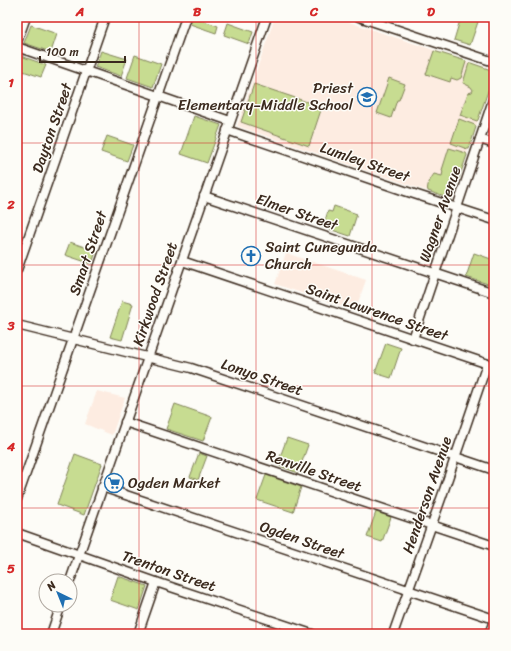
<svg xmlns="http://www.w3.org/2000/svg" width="511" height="651" viewBox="0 0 511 651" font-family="Sriracha,sans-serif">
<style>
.built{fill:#fdece1}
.green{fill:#c7dc91;stroke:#818358}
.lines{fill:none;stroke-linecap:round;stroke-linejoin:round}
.minor-casing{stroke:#3b2a1e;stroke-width:11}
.minor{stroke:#fdfcf7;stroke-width:8}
.grid{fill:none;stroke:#d62828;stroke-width:1;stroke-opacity:0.55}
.labels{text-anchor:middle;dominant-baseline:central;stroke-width:3;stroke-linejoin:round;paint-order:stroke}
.poi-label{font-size:15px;fill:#3b2a1e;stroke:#fdfcf7;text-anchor:start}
.street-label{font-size:15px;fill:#3b2a1e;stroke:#fdfcf7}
.neatline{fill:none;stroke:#d62828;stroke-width:1.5}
.grid-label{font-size:13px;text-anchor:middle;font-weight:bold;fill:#d62828}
</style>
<rect width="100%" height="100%" fill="#fdfcf7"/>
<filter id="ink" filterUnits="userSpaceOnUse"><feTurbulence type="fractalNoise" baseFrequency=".025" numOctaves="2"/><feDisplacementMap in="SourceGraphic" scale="8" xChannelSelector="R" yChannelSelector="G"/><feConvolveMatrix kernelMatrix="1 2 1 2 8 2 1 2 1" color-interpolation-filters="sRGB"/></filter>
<g filter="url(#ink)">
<g class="built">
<polygon points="275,17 334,17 494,70 494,74 452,198 450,199 237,126"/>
<polygon points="286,253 366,280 355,311 275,284"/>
<polygon points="97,391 125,398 112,435 85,424"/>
</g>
<g class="green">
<polygon points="193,17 218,26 216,33 190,24"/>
<polygon points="461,17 474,17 479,19 470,45 454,40"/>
<polygon points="228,23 253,32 249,44 224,35"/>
<polygon points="31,25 57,34 51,52 24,43"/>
<polygon points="101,51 127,59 121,76 95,67"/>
<polygon points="434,51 466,61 466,62 461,78 457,80 451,78 450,82 426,74"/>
<polygon points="135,55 161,64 153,87 127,78"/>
<polygon points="21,56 46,65 41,77 17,69 17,66"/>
<polygon points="469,63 471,63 494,71 494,74 478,120 477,121 460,115 468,93 472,92 473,90 471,87 463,83"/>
<polygon points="389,78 405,84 399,100 397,100 391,118 377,113"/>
<polygon points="254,84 322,107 309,146 241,122"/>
<polygon points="194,116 221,125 207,163 181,154"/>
<polygon points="459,119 475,125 476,127 469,149 467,149 451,143"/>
<polygon points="107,136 133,145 127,161 101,152"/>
<path d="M449 148 466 153 467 155 452 198 450 199 428 191C426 186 431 178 434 174L442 176 443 171 442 170Z"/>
<polygon points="334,206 357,214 350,236 323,227 328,211 332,212"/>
<polygon points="70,242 96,251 92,264 65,255"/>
<polygon points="474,253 494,260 494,265 488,284 466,277"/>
<polygon points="122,301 133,304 122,340 110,337"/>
<polygon points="386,343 401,348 391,378 375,373"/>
<polygon points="175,404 212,417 203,441 166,429"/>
<polygon points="287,438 308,445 298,473 277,465"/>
<polygon points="199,453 207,456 198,480 190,477"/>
<polygon points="75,454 102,464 84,515 57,505"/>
<polygon points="266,475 301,487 293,512 257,500"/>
<polygon points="376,512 391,517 382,542 367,537"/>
<polygon points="118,576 147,586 139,610 110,600"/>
</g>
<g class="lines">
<defs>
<g id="minor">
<polyline points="359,17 494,62"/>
<polyline points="17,42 26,17"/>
<polyline points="17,47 230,121"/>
<polyline points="227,130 405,191 494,220"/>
<polyline points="480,139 494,144"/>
<polyline points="204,196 494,293"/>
<polyline points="182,261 494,366"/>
<polyline points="17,270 105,17"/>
<polyline points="17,325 191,368 494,470"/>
<polyline points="413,339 494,97"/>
<polyline points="125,422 494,546"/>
<polyline points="102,487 494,619"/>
<polyline points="17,499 186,17"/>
<polyline points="17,533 156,582 312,634"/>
<polyline points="70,581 267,17"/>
<polyline points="51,634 61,605"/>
<polyline points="138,634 156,582"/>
<polyline points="393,634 443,493 487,364"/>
<polyline points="489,634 494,621"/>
</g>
</defs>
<use href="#minor" class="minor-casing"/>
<use href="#minor" class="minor"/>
</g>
</g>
<path class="grid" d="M139 17V634M256 17V634M372 17V634M17 143H494M17 265H494M17 386H494M17 508H494"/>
<defs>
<symbol id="school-ring" viewBox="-11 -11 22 22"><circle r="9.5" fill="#fdfcf7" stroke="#1f6fb2" stroke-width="1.5"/><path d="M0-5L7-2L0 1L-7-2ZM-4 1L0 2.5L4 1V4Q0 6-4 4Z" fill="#1f6fb2"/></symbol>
<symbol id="church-ring" viewBox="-11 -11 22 22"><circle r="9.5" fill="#fdfcf7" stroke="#1f6fb2" stroke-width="1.5"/><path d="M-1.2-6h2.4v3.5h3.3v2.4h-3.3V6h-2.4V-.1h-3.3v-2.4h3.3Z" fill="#1f6fb2"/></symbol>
<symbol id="supermarket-ring" viewBox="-11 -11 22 22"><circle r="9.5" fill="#fdfcf7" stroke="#1f6fb2" stroke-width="1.5"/><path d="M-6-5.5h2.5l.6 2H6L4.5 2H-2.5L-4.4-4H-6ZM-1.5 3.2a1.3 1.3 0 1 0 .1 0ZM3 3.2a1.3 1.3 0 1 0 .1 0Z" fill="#1f6fb2"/></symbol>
</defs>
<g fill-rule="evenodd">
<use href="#school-ring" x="356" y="86" width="22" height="22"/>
<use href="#church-ring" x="240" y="245" width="22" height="22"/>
<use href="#supermarket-ring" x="103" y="472" width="22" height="22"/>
</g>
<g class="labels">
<g class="poi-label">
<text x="353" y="88" text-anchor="end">Priest<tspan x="353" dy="17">Elementary‑Middle School</tspan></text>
<text x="265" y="247">Saint Cunegunda<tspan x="265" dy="17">Church</tspan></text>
<text x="128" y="483">Ogden Market</text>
</g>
<g class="street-label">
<text transform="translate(52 128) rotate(-71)">Dayton Street</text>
<text transform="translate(365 162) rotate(19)">Lumley Street</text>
<text transform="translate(297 212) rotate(19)">Elmer Street</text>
<text transform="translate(440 214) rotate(-71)">Wagner Avenue</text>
<text transform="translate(88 253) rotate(-71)">Smart Street</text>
<text transform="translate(155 294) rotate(-71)">Kirkwood Street</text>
<text transform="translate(377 312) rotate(19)">Saint Lawrence Street</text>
<text transform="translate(262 377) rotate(19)">Lonyo Street</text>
<text transform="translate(314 471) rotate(19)">Renville Street</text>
<text transform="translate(427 495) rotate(-71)">Henderson Avenue</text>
<text transform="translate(302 540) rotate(19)">Ogden Street</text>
<text transform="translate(169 571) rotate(19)">Trenton Street</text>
</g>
</g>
<rect width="511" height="651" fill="none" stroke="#fdfcf7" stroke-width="44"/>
<g transform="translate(58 593) rotate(317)"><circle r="19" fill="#fdfcf7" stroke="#afa8a0"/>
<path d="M0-3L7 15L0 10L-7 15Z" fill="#1f6fb2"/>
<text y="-6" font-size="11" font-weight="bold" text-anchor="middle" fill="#3b2a1e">N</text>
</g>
<path d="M40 56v6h85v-6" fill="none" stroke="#3b2a1e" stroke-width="2"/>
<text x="46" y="56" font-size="12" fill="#3b2a1e" stroke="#fdfcf7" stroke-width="3" paint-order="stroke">100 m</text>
<rect x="22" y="22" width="467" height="607" class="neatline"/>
<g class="grid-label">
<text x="80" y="16">A</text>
<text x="197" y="16">B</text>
<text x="314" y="16">C</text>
<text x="431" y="16">D</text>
<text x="11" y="87">1</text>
<text x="11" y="209">2</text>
<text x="11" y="330">3</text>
<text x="11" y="451">4</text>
<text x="11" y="573">5</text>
</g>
</svg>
